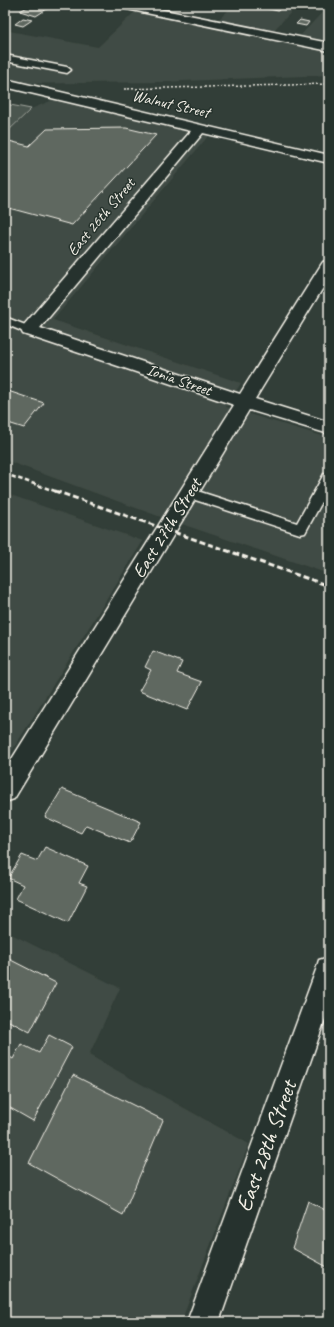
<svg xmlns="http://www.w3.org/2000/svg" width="334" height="1327" viewBox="0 0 334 1327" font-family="Caveat,sans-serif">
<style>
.built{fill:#404b44}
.green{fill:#4c564f;stroke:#a0a49c}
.building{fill:#5f6861;stroke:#f4f1e8}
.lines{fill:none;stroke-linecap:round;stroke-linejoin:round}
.lane-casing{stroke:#f4f1e8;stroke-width:3}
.street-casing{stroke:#f4f1e8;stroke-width:3}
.path{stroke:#f4f1e8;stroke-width:1.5;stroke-dasharray:2 2;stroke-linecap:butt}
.lane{fill:#26332d;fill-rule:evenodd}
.street{fill:#26332d;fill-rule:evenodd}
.rail-far1{stroke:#f4f1e8;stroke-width:2.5;stroke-dasharray:4.5 2.5;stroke-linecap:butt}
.rail{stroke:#f4f1e8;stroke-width:3;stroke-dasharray:6 3;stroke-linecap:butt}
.labels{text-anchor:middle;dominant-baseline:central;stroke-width:3;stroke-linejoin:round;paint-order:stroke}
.far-street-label{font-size:16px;fill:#f4f1e8;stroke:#26332d}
.street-label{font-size:19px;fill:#f4f1e8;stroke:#26332d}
.near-street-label{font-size:23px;fill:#f4f1e8;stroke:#26332d}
</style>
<rect width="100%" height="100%" fill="#323e38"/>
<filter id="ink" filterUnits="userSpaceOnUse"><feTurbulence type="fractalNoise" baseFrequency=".025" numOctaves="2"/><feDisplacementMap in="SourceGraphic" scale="8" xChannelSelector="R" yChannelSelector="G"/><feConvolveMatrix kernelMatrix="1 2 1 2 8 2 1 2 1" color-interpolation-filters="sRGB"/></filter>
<g filter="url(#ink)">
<g class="built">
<polygon points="142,5 218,20 234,5 298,5 273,31 300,36 329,5 329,75 160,82 5,84 5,34 9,31 98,47"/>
<polygon points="65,95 215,128 53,320 241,383 226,407 329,438 329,574 158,516 5,460 5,134 31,109"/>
<polygon points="5,493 143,541 5,762"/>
<polygon points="5,931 120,988 89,1055 249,1144 181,1322 5,1322"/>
</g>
<polygon class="green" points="5,104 31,109 5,134"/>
<g class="building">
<polygon points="31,5 53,5 36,16 20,11"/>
<polygon points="268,5 283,5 278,11 265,8"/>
<polygon points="298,5 324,5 319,10 296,7"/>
<polygon points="23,18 32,20 23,26 15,24"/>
<polygon points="300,20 309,22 306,26 296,24"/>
<polygon points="126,128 156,135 72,225 5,207 5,145 9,141 29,146 47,129"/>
<polygon points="5,390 44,403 24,428 5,422"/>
<polygon points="153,651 182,662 177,673 202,682 187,710 139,691 151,670 145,667"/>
<polygon points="62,789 141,822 130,843 86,825 81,833 45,817"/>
<polygon points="45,847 88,866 79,883 87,886 68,923 16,899 23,885 8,878 22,855 37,861"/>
<polygon points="5,957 56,983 30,1032 5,1019"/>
<polygon points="49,1035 72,1047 33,1121 5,1105 5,1054 13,1059 21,1044 39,1053"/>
<polygon points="73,1075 163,1120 123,1215 29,1163"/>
<polygon points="308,1201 329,1212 329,1268 292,1248"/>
</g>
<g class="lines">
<defs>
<g id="lane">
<polygon points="5,55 67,67 71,70 67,73 5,61"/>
<polygon points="5,317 33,328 35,330 33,332 29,334 5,324"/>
<polygon points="329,472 329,489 305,533 300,534 183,496 181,493 183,490 188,488 297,523 324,474"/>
</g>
<g id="street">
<polygon points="116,5 139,5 329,43 329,51 122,8 118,7"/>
<polygon points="5,79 329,155 329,163 203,133 40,328 240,394 321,265 323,262 329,260 329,278 255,399 329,422 329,434 249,410 14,799 5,802 5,770 234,405 23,334 21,330 23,326 191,131 5,87"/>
<polygon points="329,957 329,1008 219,1322 187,1322 316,970 319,960"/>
</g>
</defs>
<use href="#lane" class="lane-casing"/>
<use href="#street" class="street-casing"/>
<polyline class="path" points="124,89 329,84"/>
<use href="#lane" class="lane"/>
<use href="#street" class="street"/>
<polyline class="rail-far1" points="5,474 58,492"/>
<polyline class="rail" points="55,491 329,586"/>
</g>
</g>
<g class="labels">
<g class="far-street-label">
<text transform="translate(171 104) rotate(13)">Walnut Street</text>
<text transform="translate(101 217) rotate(-50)">East 26th Street</text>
<text transform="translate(179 380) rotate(19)">Ionia Street</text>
</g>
<g class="street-label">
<text transform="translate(167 528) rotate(-58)">East 27th Street</text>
</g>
<g class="near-street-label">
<text transform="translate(266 1146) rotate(-70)">East 28th Street</text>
</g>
</g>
<rect width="334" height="1327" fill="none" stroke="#26332d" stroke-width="20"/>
<rect x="10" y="10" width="314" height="1307" fill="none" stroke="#f4f1e8" stroke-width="1.5" filter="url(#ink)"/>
</svg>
